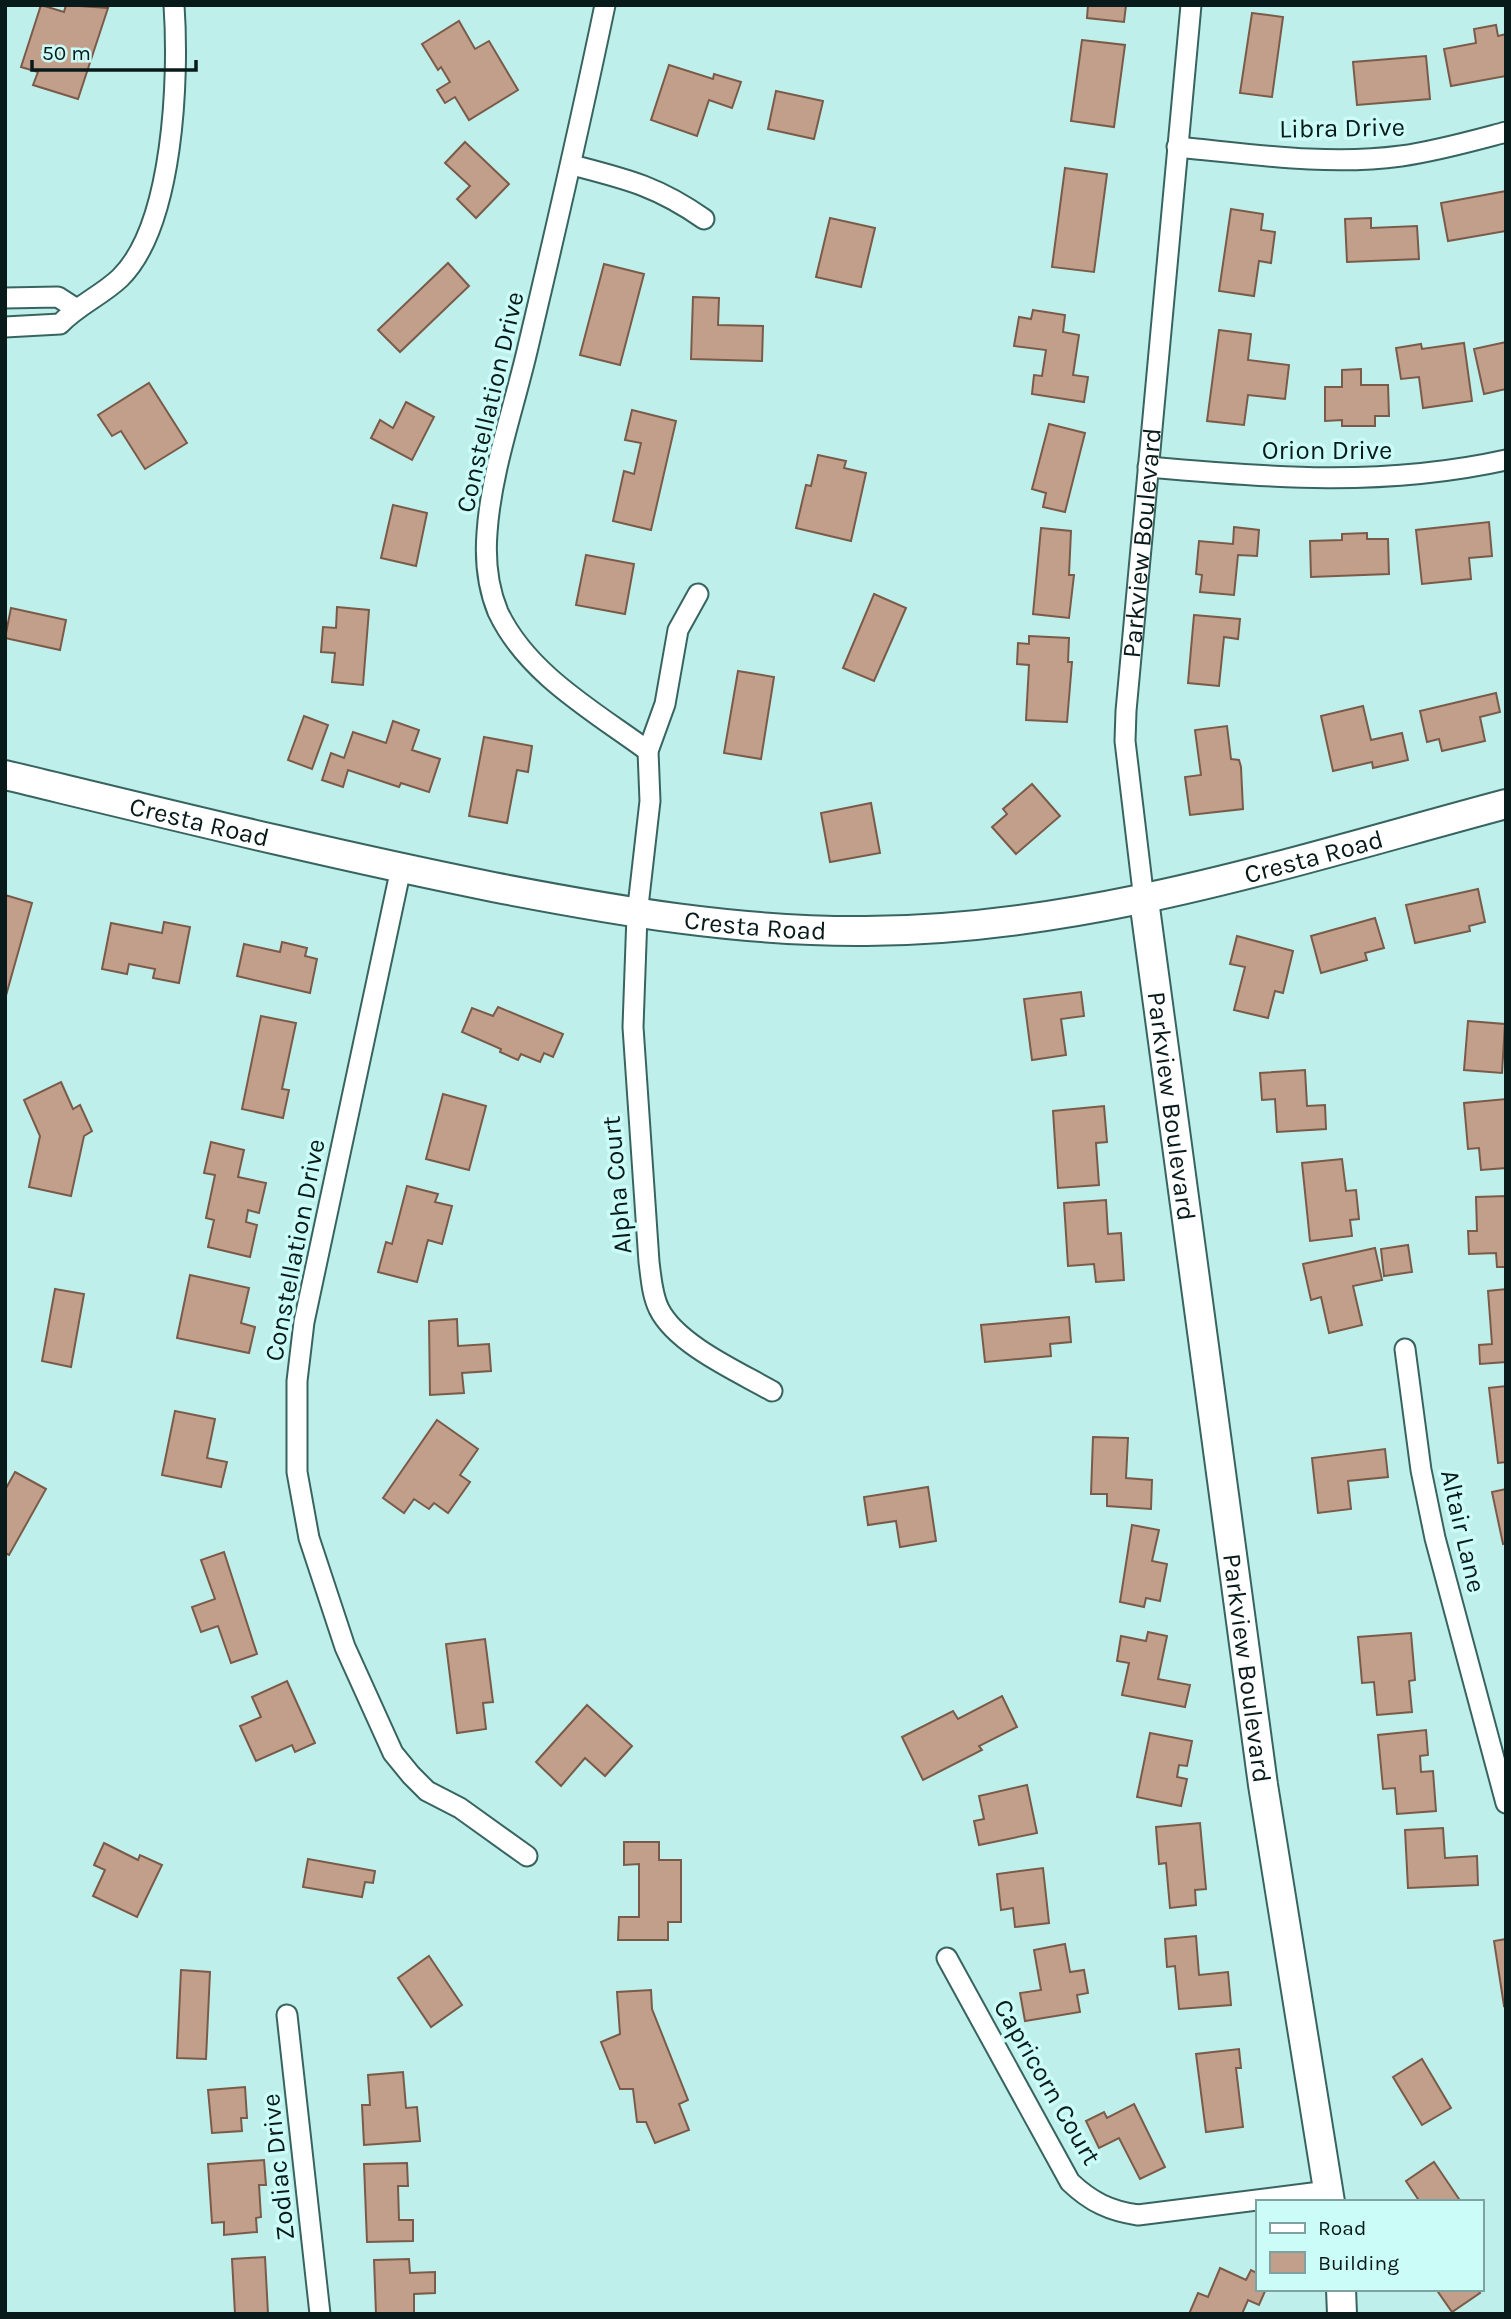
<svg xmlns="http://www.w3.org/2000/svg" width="1511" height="2319" viewBox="0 0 1511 2319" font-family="Karla,sans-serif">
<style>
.building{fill:#c19f8b;stroke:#7a5b49;stroke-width:2}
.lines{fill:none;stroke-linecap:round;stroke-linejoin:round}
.street-casing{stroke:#386460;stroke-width:23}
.secondary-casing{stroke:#386460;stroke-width:32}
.street{stroke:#fff;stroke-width:19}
.secondary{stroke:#fff;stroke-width:28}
.labels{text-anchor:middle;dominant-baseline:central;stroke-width:7;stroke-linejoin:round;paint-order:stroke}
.street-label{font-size:26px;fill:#081b1a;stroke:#ccfcf8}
</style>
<rect width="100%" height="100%" fill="#bfefea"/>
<g class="building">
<polygon points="41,5 64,12 66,5 108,8 78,99 33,85 38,72 21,67"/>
<polygon points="1088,5 1126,5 1124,22 1087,18"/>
<polygon points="1252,13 1283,17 1272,97 1240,93"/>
<polygon points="459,21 475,49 489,41 518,90 469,120 455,97 445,103 437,90 450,82 441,67 438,70 422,44"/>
<polygon points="1496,25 1498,36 1506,34 1506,76 1451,86 1444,49 1476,43 1474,29"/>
<polygon points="1082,40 1125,45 1114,127 1071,121"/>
<polygon points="1426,56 1430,99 1357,105 1353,62"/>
<polygon points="669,65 713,79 714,74 741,82 732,108 709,100 697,136 651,120"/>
<polygon points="776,91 823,101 814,139 768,129"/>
<polygon points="465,142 509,184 476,218 457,199 470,186 445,163"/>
<polygon points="1065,168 1107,174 1094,272 1052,267"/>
<polygon points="1506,191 1506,231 1448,241 1441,203"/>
<polygon points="1231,209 1263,214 1261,230 1275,232 1271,263 1259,261 1254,296 1219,291"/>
<polygon points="830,218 875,228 861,287 816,277"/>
<polygon points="1371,218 1371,228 1417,226 1419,259 1347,262 1345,219"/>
<polygon points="448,263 469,286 400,352 378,330"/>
<polygon points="604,264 644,274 620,365 580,355"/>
<polygon points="693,297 719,298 718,325 763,326 762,361 691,359"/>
<polygon points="1033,310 1065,315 1063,332 1079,335 1073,375 1088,377 1084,402 1032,394 1034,375 1042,376 1046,350 1014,346 1019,317 1031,319"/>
<polygon points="1219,330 1251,334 1248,360 1289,365 1285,399 1248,395 1244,425 1207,421"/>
<polygon points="1506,342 1506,389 1484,394 1474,349"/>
<polygon points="1464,343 1472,401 1423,408 1419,377 1401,379 1396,348 1421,344 1422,349"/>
<polygon points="1361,369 1361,385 1388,385 1389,416 1375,416 1375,426 1342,426 1342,420 1325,421 1325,387 1342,387 1342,370"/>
<polygon points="149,383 187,443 145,469 121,431 112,436 98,415"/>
<polygon points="406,402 434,417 412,460 371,438 380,420 393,428"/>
<polygon points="632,410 676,421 651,530 613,521 624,471 634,474 641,443 625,440"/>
<polygon points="1049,424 1085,433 1065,512 1043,507 1046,493 1032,489"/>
<polygon points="818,455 846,461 844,468 866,473 851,541 796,528 806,485 811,486"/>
<polygon points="393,505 427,513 416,566 381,558"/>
<polygon points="1489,522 1492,556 1469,558 1471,579 1422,584 1416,530"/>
<polygon points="1234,527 1259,530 1257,556 1238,555 1234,595 1200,592 1202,575 1196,574 1199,541 1233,544"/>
<polygon points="1041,528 1071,531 1069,575 1074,575 1069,618 1033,614"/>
<polygon points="1367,533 1367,539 1388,539 1389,574 1311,577 1310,541 1342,540 1342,534"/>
<polygon points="586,555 634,564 625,614 576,605"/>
<polygon points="874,594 906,608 874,681 843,668"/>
<polygon points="337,607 369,610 363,685 332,682 335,653 321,652 323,627 336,628"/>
<polygon points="11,608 66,620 60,650 5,638"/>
<polygon points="1194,615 1240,619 1238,639 1224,637 1219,686 1188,683"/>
<polygon points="1029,636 1069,638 1068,662 1072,662 1067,722 1026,720 1029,665 1017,664 1018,643 1029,644"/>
<polygon points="738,671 774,677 761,759 724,753"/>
<polygon points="1496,693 1500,712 1480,717 1485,741 1442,751 1439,739 1427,742 1420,711"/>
<polygon points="1363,706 1371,740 1402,733 1408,760 1373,768 1372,762 1333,771 1321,716"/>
<polygon points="304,716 328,725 312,769 288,760"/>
<polygon points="393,721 419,730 412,750 440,759 429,792 401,783 399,787 348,770 343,787 322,780 331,753 344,758 353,732 386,743"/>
<polygon points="1227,726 1231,759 1239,760 1241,767 1243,809 1190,815 1185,777 1201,775 1195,730"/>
<polygon points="484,737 532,746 528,772 517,770 507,823 469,816"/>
<polygon points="1032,784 1060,816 1016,854 992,827 1007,814 1003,809"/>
<polygon points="871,803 880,853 830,862 821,813"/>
<polygon points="1478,889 1485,922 1469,926 1470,931 1415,943 1406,905"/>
<polygon points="5,895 32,903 5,999"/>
<polygon points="1375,918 1384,948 1365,953 1367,960 1321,973 1311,936"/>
<polygon points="164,922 190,927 179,983 153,978 155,969 129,964 127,974 102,969 111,923 162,933"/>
<polygon points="1237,936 1293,951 1283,993 1275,991 1268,1018 1234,1010 1245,967 1230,964"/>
<polygon points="282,942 307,948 305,956 317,959 310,993 237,976 244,944 280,952"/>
<polygon points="1081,992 1084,1016 1061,1019 1066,1055 1032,1060 1024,999"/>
<polygon points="498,1007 563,1034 553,1057 544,1053 540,1062 521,1054 518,1060 500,1052 501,1049 462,1032 472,1008 493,1016"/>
<polygon points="261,1016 296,1023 282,1089 289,1090 283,1118 242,1109"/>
<polygon points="1468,1021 1505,1024 1502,1073 1464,1070"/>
<polygon points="1305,1070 1307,1106 1325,1105 1326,1129 1277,1132 1275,1099 1262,1100 1260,1073"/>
<polygon points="61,1082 73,1109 80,1105 92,1131 84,1136 71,1196 29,1187 40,1136 24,1100"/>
<polygon points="443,1094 486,1106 469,1170 426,1159"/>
<polygon points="1506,1099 1506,1168 1481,1170 1479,1148 1468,1149 1464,1103"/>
<polygon points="1104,1106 1107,1142 1096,1143 1099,1185 1058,1188 1053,1111"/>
<polygon points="211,1142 244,1150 238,1177 266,1183 259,1213 248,1210 246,1222 257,1225 250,1257 208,1247 214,1220 206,1218 215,1175 204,1173"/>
<polygon points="1342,1159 1346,1191 1356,1190 1359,1219 1350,1220 1352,1236 1310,1241 1302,1163"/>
<polygon points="407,1186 438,1194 435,1202 452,1206 442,1244 428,1240 417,1282 378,1272 386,1242 392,1244"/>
<polygon points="1506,1196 1506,1267 1497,1267 1496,1253 1469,1254 1468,1231 1477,1231 1476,1197"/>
<polygon points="1106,1200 1108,1234 1121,1233 1124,1280 1096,1282 1094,1264 1068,1266 1064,1203"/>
<polygon points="1408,1245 1412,1272 1384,1276 1381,1249"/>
<polygon points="1375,1248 1382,1280 1353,1286 1362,1325 1329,1333 1321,1297 1311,1300 1303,1264"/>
<polygon points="190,1275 249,1288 241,1323 255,1327 249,1353 177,1338"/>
<polygon points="55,1289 84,1294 71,1367 42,1361"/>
<polygon points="1506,1289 1506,1362 1480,1364 1479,1345 1492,1344 1488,1291"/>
<polygon points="1069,1317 1071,1342 1050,1344 1051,1356 985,1362 981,1325"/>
<polygon points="457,1319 458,1346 489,1344 491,1371 462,1373 464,1393 430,1395 429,1321"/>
<polygon points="1506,1386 1506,1462 1498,1463 1489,1388"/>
<polygon points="175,1411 215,1419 207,1458 227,1462 221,1487 162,1475"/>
<polygon points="437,1420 478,1449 460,1475 470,1482 448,1513 434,1503 429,1509 414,1499 404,1513 383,1498"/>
<polygon points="1093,1437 1128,1438 1126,1478 1152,1480 1151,1509 1107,1506 1107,1494 1091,1494"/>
<polygon points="1385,1449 1388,1477 1348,1481 1351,1509 1318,1513 1312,1458"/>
<polygon points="15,1472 46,1489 9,1555 5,1553 5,1490"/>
<polygon points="928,1487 936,1541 900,1547 896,1521 868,1525 864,1497"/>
<polygon points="1506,1489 1506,1543 1503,1544 1492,1492"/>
<polygon points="1132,1525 1159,1530 1152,1561 1167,1564 1160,1601 1146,1598 1144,1607 1120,1602"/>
<polygon points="224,1552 257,1654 231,1663 218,1626 201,1632 192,1607 215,1599 201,1560"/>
<polygon points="1148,1632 1167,1636 1158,1679 1190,1685 1185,1707 1122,1695 1129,1663 1117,1661 1121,1636 1146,1641"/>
<polygon points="1411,1633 1415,1680 1409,1681 1412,1712 1377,1715 1374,1682 1362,1683 1358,1637"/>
<polygon points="485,1639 493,1702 483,1703 486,1729 457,1733 446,1644"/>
<polygon points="287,1681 315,1743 295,1752 292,1745 256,1761 240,1726 261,1717 252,1697"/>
<polygon points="1002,1696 1017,1727 979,1746 982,1750 923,1780 902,1737 953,1711 958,1719"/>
<polygon points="587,1705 632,1746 605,1776 585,1758 561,1786 536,1762"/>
<polygon points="1426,1730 1428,1755 1420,1756 1421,1772 1433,1771 1436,1811 1397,1814 1395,1788 1383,1789 1378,1735"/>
<polygon points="1150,1733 1192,1741 1187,1766 1179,1765 1177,1777 1187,1779 1181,1806 1137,1797"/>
<polygon points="1027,1785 1037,1833 979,1845 974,1821 984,1819 979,1796"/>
<polygon points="1200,1823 1206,1889 1195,1890 1196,1905 1170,1908 1166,1863 1159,1864 1156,1827"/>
<polygon points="1443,1828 1445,1858 1477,1856 1478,1885 1408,1888 1405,1830"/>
<polygon points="624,1842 659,1842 659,1860 681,1860 681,1922 668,1922 668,1940 618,1940 619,1917 639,1917 639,1864 624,1865"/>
<polygon points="104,1843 138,1860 140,1855 162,1865 137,1917 93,1896 105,1870 94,1865"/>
<polygon points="308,1859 375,1871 373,1883 365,1882 362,1897 303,1887"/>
<polygon points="1043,1868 1049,1923 1015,1927 1013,1908 1001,1910 997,1874"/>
<polygon points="1196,1936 1199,1975 1228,1972 1231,2005 1179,2009 1175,1966 1167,1967 1165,1939"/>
<polygon points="1506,1939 1506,2005 1504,2006 1494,1941"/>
<polygon points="1065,1944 1070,1972 1084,1970 1088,1993 1077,1995 1080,2012 1025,2021 1020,1993 1041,1990 1034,1950"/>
<polygon points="429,1956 462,2005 431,2027 398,1978"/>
<polygon points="181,1970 210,1972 206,2059 177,2058"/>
<polygon points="651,1990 652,2009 688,2100 679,2104 689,2130 655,2143 646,2122 637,2122 633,2089 620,2089 601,2042 620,2034 617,1992"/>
<polygon points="1239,2049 1241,2068 1236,2068 1243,2127 1206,2132 1196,2054"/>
<polygon points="1422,2059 1451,2108 1422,2125 1393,2077"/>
<polygon points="403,2072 406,2108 417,2107 420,2141 364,2145 362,2105 370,2105 368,2075"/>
<polygon points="245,2087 247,2118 241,2118 242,2131 212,2133 208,2090"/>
<polygon points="1134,2104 1165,2167 1140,2179 1119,2138 1099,2148 1086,2121 1104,2112 1107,2118"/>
<polygon points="264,2160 266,2185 259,2185 261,2217 256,2218 257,2232 224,2235 224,2222 212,2223 208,2164"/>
<polygon points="1434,2162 1461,2202 1420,2202 1406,2181"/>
<polygon points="407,2163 408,2186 398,2186 399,2220 413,2220 413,2241 367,2242 364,2164"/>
<polygon points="265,2257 268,2314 235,2314 232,2259"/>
<polygon points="409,2259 410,2273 435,2272 435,2293 414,2294 414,2314 376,2314 374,2260"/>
<polygon points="1220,2268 1246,2280 1251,2270 1257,2273 1257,2289 1266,2289 1259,2305 1248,2300 1242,2314 1189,2314 1198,2293 1208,2297"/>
<polygon points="1436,2289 1477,2289 1480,2293 1452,2312"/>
</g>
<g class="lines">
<defs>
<g id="street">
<path d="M605 5C581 120 555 233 528 347 514 408 491 471 487 533 485 559 488 588 498 612 527 674 595 712 648 751"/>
<path d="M1177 147C1251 154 1327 166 1401 156 1437 151 1472 141 1506 132"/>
<path d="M572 165C626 179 657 186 704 219"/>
<polyline points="5,298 58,297 75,308"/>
<path d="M5 327 60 324C78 305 101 296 120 278 174 225 179 77 174 5"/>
<path d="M1148 467C1271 478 1384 487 1506 460"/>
<path d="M698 594 678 630 665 704 648 751 650 801 637 915 633 1027 649 1262C651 1277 652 1295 659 1309 677 1345 739 1372 772 1391"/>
<polyline points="401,868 304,1322 297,1381 297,1472 309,1538 345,1647 393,1753 411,1775 427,1791 460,1808 527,1856"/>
<path id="s1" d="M1144 900 1125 741 1126 711 1191 5"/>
<polyline points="1405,1349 1421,1470 1435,1538 1506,1803"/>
<path d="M947 1958 1070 2182C1091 2202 1110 2211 1138 2215L1328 2191"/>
<polyline points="287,2015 320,2314"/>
</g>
<g id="secondary">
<path id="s2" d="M5 775C167 814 329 854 493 887 617 911 739 932 866 931 1086 930 1296 860 1506 804"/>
<path id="s3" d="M1144 900 1263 1785 1330 2202"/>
<polyline points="1341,2289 1342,2314"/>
</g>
</defs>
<use href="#street" class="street-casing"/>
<use href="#secondary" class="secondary-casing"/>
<use href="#street" class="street"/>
<use href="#secondary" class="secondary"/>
</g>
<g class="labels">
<g class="street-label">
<text transform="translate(1342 128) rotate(-1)">Libra Drive</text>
<text transform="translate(490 402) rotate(-77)">Constellation Drive</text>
<text x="1327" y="450">Orion Drive</text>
<text stroke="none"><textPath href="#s1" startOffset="359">Parkview Boulevard</textPath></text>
<text stroke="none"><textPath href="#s2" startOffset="200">Cresta Road</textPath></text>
<text stroke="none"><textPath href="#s2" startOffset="1332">Cresta Road</textPath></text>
<text stroke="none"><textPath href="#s2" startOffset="766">Cresta Road</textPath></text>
<text stroke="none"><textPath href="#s3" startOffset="208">Parkview Boulevard</textPath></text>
<text transform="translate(617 1185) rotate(-95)">Alpha Court</text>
<text transform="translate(295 1250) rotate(-79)">Constellation Drive</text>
<text transform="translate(1463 1531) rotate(77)">Altair Lane</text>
<text stroke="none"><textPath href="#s3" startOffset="775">Parkview Boulevard</textPath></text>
<text transform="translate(1047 2082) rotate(60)">Capricorn Court</text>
<text transform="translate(278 2167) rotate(-96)">Zodiac Drive</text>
</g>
</g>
<rect width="1511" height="2319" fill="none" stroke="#081b1a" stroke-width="14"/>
<rect x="1256" y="2200" width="228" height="91" fill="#ccfcf8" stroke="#7ea29f" stroke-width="2"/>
<rect x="1270" y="2223" width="35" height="10" fill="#ffffff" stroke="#7ea29f" stroke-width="2"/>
<text x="1318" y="2235" font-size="21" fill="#081b1a">Road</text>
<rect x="1270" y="2252" width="35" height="21" fill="#c19f8b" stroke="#7ea29f" stroke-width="2"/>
<text x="1318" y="2270" font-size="21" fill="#081b1a">Building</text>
<path d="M32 60v10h164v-10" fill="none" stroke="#081b1a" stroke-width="3.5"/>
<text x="42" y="60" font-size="21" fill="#081b1a" stroke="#ccfcf8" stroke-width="5" paint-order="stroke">50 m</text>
</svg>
